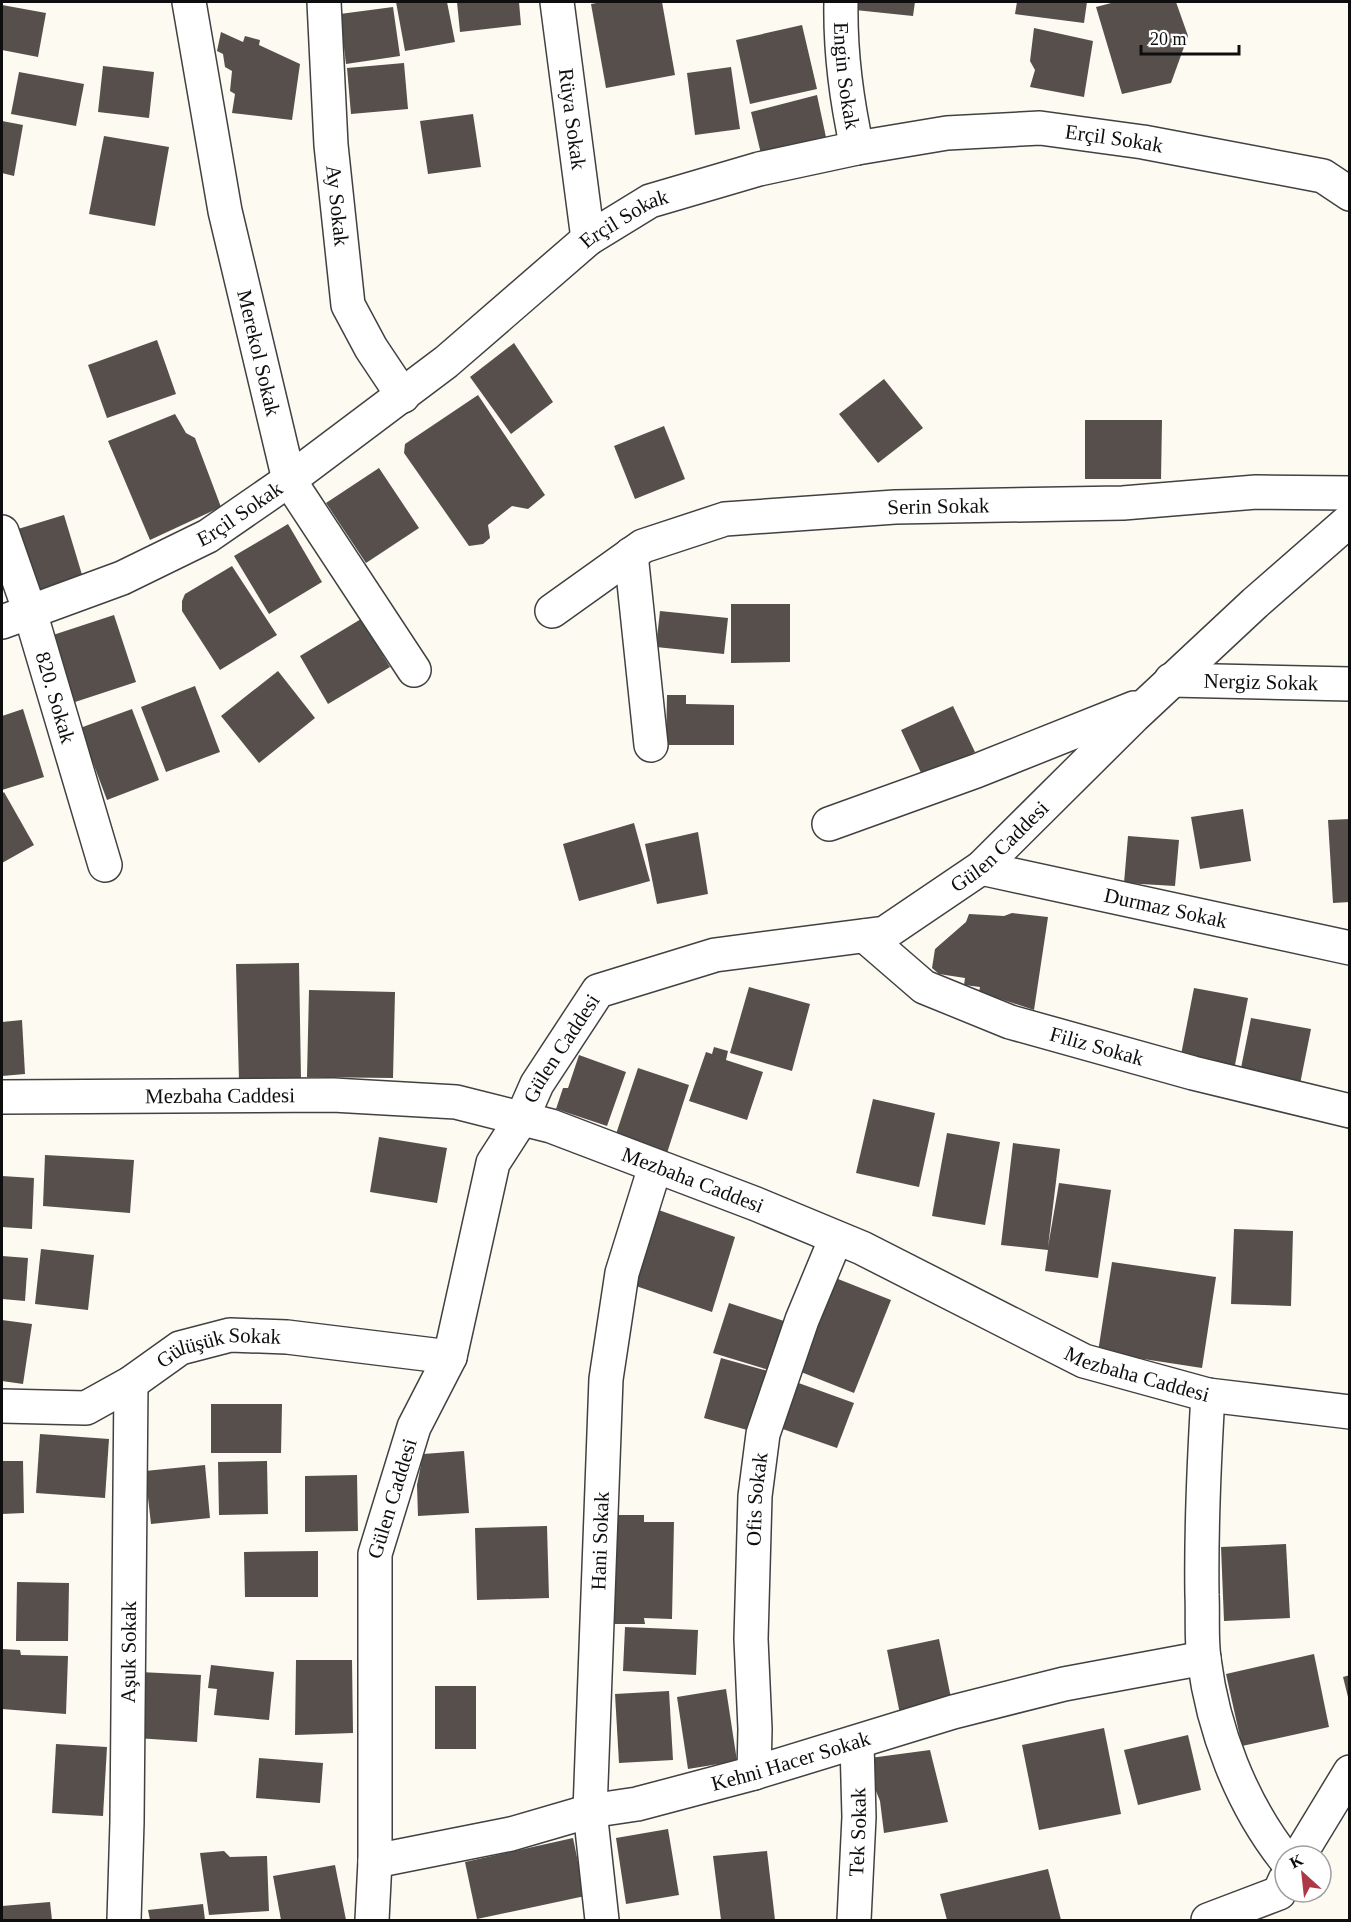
<svg xmlns="http://www.w3.org/2000/svg" width="1351" height="1922" viewBox="0 0 1351 1922" font-family="'Times New Roman',serif">
<style>
.building{fill:#564f4c}
.lines{fill:none;stroke-linecap:round;stroke-linejoin:round}
.minor-casing{stroke:#414141;stroke-width:36}
.minor{stroke:#fff;stroke-width:33}
.labels{text-anchor:middle;dominant-baseline:central;stroke-width:6;stroke-linejoin:round;paint-order:stroke}
.street-label{font-size:21px;fill:#0e0e0e;stroke:#fff}
</style>
<rect width="100%" height="100%" fill="#fdfaf2"/>
<g class="building">
<polygon points="396,2 447,2 455,42 405,51"/>
<polygon points="457,2 519,2 521,25 460,32"/>
<polygon points="602,2 662,2 675,75 606,88 591,4"/>
<polygon points="856,2 915,2 913,16 855,10"/>
<polygon points="1017,2 1087,2 1084,23 1015,14"/>
<polygon points="1115,2 1176,2 1188,36 1171,83 1122,94 1096,7"/>
<polygon points="2,5 46,13 38,57 2,50"/>
<polygon points="393,7 400,56 346,64 340,14"/>
<polygon points="802,25 817,89 750,104 736,40"/>
<polygon points="1034,28 1093,41 1084,97 1030,87 1035,70 1030,61"/>
<polygon points="221,32 243,42 245,36 260,40 259,45 300,64 292,120 232,113 235,94 230,91 232,71 225,67 223,54 217,51"/>
<polygon points="404,63 408,109 351,114 347,68"/>
<polygon points="103,66 154,72 149,118 98,112"/>
<polygon points="731,67 740,129 695,135 687,73"/>
<polygon points="19,72 84,84 76,126 11,114"/>
<polygon points="817,95 827,142 762,158 751,112"/>
<polygon points="473,114 481,167 428,174 420,121"/>
<polygon points="2,121 23,125 14,176 2,173"/>
<polygon points="104,136 169,147 155,226 89,214"/>
<polygon points="157,340 176,394 107,418 88,365"/>
<polygon points="514,343 553,402 511,434 470,377"/>
<polygon points="884,379 923,428 878,463 839,414"/>
<polygon points="478,395 545,495 528,509 512,506 488,525 490,538 483,544 469,546 404,453 405,444"/>
<polygon points="175,414 186,433 195,438 221,507 150,540 108,441"/>
<polygon points="1085,420 1162,420 1161,479 1085,479"/>
<polygon points="664,426 685,479 635,499 614,446"/>
<polygon points="379,468 419,528 366,563 326,503"/>
<polygon points="64,515 83,578 37,592 18,529"/>
<polygon points="288,524 322,582 269,614 234,556"/>
<polygon points="232,566 277,635 220,670 182,611 182,601 185,594"/>
<polygon points="731,604 790,604 790,662 731,663"/>
<polygon points="660,611 728,618 724,654 656,647"/>
<polygon points="114,615 136,682 72,703 50,636"/>
<polygon points="361,619 390,667 328,704 300,656"/>
<polygon points="278,671 315,718 259,763 221,716"/>
<polygon points="195,686 220,752 166,772 141,707"/>
<polygon points="667,695 686,695 686,704 734,705 734,745 666,745"/>
<polygon points="953,706 975,752 923,777 901,730"/>
<polygon points="23,709 44,777 2,790 2,716"/>
<polygon points="132,709 159,780 107,800 80,728"/>
<polygon points="4,792 34,845 2,863 2,794"/>
<polygon points="1243,809 1251,861 1200,869 1191,817"/>
<polygon points="1350,819 1350,902 1333,903 1328,820"/>
<polygon points="634,823 650,881 579,901 563,844"/>
<polygon points="698,832 708,894 657,904 645,844"/>
<polygon points="1128,836 1179,840 1175,886 1124,883"/>
<polygon points="1012,913 1048,917 1034,1010 979,992 980,987 964,985 965,978 939,974 932,968 935,949 966,922 969,914 1004,916"/>
<polygon points="299,963 301,1079 239,1081 236,964"/>
<polygon points="749,987 810,1004 792,1071 730,1053"/>
<polygon points="1194,988 1248,998 1234,1070 1180,1060"/>
<polygon points="309,990 395,992 393,1078 307,1077"/>
<polygon points="1251,1018 1311,1029 1300,1084 1240,1073"/>
<polygon points="22,1020 25,1074 2,1076 2,1022"/>
<polygon points="714,1047 728,1051 726,1060 763,1072 747,1120 689,1101 706,1052 712,1054"/>
<polygon points="579,1055 626,1072 607,1126 556,1109 563,1088 568,1088"/>
<polygon points="638,1068 689,1085 667,1153 615,1137"/>
<polygon points="873,1099 935,1113 919,1187 856,1173"/>
<polygon points="947,1133 1000,1142 985,1225 932,1216"/>
<polygon points="379,1137 447,1148 437,1203 370,1192"/>
<polygon points="1013,1143 1060,1149 1048,1247 1059,1183 1111,1190 1098,1278 1045,1271 1048,1250 1001,1245"/>
<polygon points="45,1155 134,1160 130,1213 43,1206"/>
<polygon points="2,1176 34,1178 32,1229 2,1227"/>
<polygon points="653,1208 735,1237 712,1312 633,1285"/>
<polygon points="1234,1229 1293,1231 1291,1306 1231,1304"/>
<polygon points="41,1249 94,1255 88,1310 35,1304"/>
<polygon points="2,1256 28,1258 25,1301 2,1299"/>
<polygon points="1112,1262 1216,1277 1202,1368 1098,1352"/>
<polygon points="833,1277 891,1300 854,1393 796,1370"/>
<polygon points="729,1303 784,1321 769,1370 713,1353"/>
<polygon points="2,1320 32,1324 23,1384 2,1381"/>
<polygon points="721,1358 768,1371 751,1431 704,1418"/>
<polygon points="793,1381 854,1403 837,1448 777,1427"/>
<polygon points="211,1404 282,1404 281,1453 211,1453"/>
<polygon points="40,1434 109,1439 105,1498 36,1493"/>
<polygon points="464,1451 469,1513 418,1516 417,1485 423,1454"/>
<polygon points="2,1461 23,1461 24,1513 2,1514"/>
<polygon points="267,1461 268,1514 219,1515 218,1462"/>
<polygon points="205,1465 210,1518 151,1524 145,1471"/>
<polygon points="357,1475 358,1531 305,1532 305,1476"/>
<polygon points="610,1515 644,1515 644,1522 674,1522 672,1619 644,1618 645,1624 609,1624"/>
<polygon points="547,1526 549,1598 477,1600 475,1528"/>
<polygon points="1286,1544 1290,1618 1224,1621 1221,1547"/>
<polygon points="318,1551 318,1597 245,1597 244,1552"/>
<polygon points="17,1582 69,1583 68,1641 16,1641"/>
<polygon points="625,1627 698,1630 696,1675 623,1671"/>
<polygon points="939,1639 952,1703 900,1714 887,1650"/>
<polygon points="2,1649 20,1650 21,1655 68,1656 66,1714 2,1709"/>
<polygon points="1314,1654 1329,1727 1242,1746 1226,1674"/>
<polygon points="296,1660 352,1660 353,1733 295,1735"/>
<polygon points="211,1665 274,1672 269,1720 214,1715 217,1689 208,1688"/>
<polygon points="140,1672 201,1675 197,1742 136,1738"/>
<polygon points="1350,1675 1350,1701 1349,1701 1343,1677"/>
<rect x="435" y="1686" width="41" height="63"/>
<polygon points="726,1689 737,1761 688,1769 677,1697"/>
<polygon points="669,1691 673,1760 619,1763 615,1694"/>
<polygon points="1104,1728 1121,1814 1039,1830 1022,1745"/>
<polygon points="1188,1735 1201,1790 1138,1805 1124,1750"/>
<polygon points="56,1744 107,1747 103,1816 52,1813"/>
<polygon points="930,1750 948,1822 884,1833 880,1801 872,1781 870,1758"/>
<polygon points="259,1758 323,1763 320,1803 256,1798"/>
<polygon points="668,1829 679,1895 626,1904 616,1838"/>
<polygon points="573,1838 585,1896 477,1919 465,1862"/>
<polygon points="224,1851 230,1857 267,1856 269,1911 209,1915 200,1853"/>
<polygon points="767,1851 775,1920 721,1920 713,1856"/>
<polygon points="335,1865 346,1920 281,1920 273,1876"/>
<polygon points="1048,1869 1061,1920 947,1920 940,1894"/>
<polygon points="50,1902 52,1920 2,1920 2,1906"/>
<polygon points="203,1904 205,1920 150,1920 148,1910"/>
</g>
<g class="lines">
<defs>
<g id="minor">
<path id="s1" d="M189 2 225 211 289 480 414 670"/>
<path id="s2" d="M324 2 331 145 348 305 371 348 403 396"/>
<path id="s3" d="M557 2 588 239"/>
<path id="s4" d="M841 2C840 52 846 98 857 148"/>
<path id="s5" d="M2 532 30 612 105 865"/>
<polyline points="631,554 651,745"/>
<path id="s6" d="M552 611 643 546 725 519 895 507 1123 503 1256 492 1350 493"/>
<path id="s7" d="M2 622 122 578 208 536 289 480 446 362 588 239 650 201 759 169 857 148 947 133 1040 128 1143 142 1323 176 1350 194"/>
<path id="s8" d="M1171 680 1350 684"/>
<polyline points="829,824 976,771 1134,708"/>
<path id="s9" d="M981 868 1350 948"/>
<path id="s10" d="M865 936 924 987 1010 1022 1193 1073 1350 1111"/>
<path id="s11" d="M2 1097 333 1095 456 1102 551 1126 756 1204 862 1248 1084 1361 1208 1395 1350 1412"/>
<path d="M1208 1395C1204 1462 1201 1528 1202 1595 1203 1616 1201 1638 1204 1659 1213 1730 1241 1803 1285 1859"/>
<path id="s12" d="M2 1406 86 1408 131 1383 180 1348 230 1335 287 1337 450 1357"/>
<path id="s13" d="M754 1773 755 1729 751 1639 755 1496 763 1434 802 1320 836 1238"/>
<polyline points="1299,1856 1350,1772"/>
<path id="s14" d="M375 1861 511 1834 590 1811 637 1804 754 1773 953 1712 1064 1684 1204 1658"/>
<path id="s15" d="M124 1920 127 1822 131 1383"/>
<path id="s16" d="M372 1920 375 1861V1554L414 1427 450 1357 493 1163 522 1118 537 1084 598 991 715 955 885 933 981 868 1134 716 1255 603 1350 520"/>
<path id="s17" d="M602 1920 590 1811 606 1379 622 1273 655 1167"/>
<path id="s18" d="M854 1920 859 1817 857 1743"/>
<polyline points="1208,1920 1279,1893 1285,1880"/>
</g>
</defs>
<use href="#minor" class="minor-casing"/>
<use href="#minor" class="minor"/>
</g>
<g class="labels">
<g class="street-label">
<text stroke="none"><textPath href="#s4" startOffset="74">Engin Sokak</textPath></text>
<text stroke="none"><textPath href="#s3" startOffset="118">Rüya Sokak</textPath></text>
<text stroke="none"><textPath href="#s7" startOffset="1252">Erçil Sokak</textPath></text>
<text stroke="none"><textPath href="#s2" startOffset="204">Ay Sokak</textPath></text>
<text stroke="none"><textPath href="#s7" startOffset="748">Erçil Sokak</textPath></text>
<text stroke="none"><textPath href="#s1" startOffset="358">Merekol Sokak</textPath></text>
<text stroke="none"><textPath href="#s6" startOffset="412">Serin Sokak</textPath></text>
<text stroke="none"><textPath href="#s7" startOffset="262">Erçil Sokak</textPath></text>
<text stroke="none"><textPath href="#s8" startOffset="90">Nergiz Sokak</textPath></text>
<text stroke="none"><textPath href="#s5" startOffset="174">820. Sokak</textPath></text>
<text stroke="none"><textPath href="#s16" startOffset="1416">Gülen Caddesi</textPath></text>
<text stroke="none"><textPath href="#s9" startOffset="189">Durmaz Sokak</textPath></text>
<text stroke="none"><textPath href="#s10" startOffset="261">Filiz Sokak</textPath></text>
<text stroke="none"><textPath href="#s16" startOffset="910">Gülen Caddesi</textPath></text>
<text stroke="none"><textPath href="#s11" startOffset="218">Mezbaha Caddesi</textPath></text>
<text stroke="none"><textPath href="#s11" startOffset="704">Mezbaha Caddesi</textPath></text>
<text stroke="none"><textPath href="#s12" startOffset="234">Gülüşük Sokak</textPath></text>
<text stroke="none"><textPath href="#s11" startOffset="1190">Mezbaha Caddesi</textPath></text>
<text stroke="none"><textPath href="#s16" startOffset="424">Gülen Caddesi</textPath></text>
<text stroke="none"><textPath href="#s13" startOffset="274">Ofis Sokak</textPath></text>
<text stroke="none"><textPath href="#s17" startOffset="380">Hani Sokak</textPath></text>
<text stroke="none"><textPath href="#s15" startOffset="268">Aşuk Sokak</textPath></text>
<text stroke="none"><textPath href="#s14" startOffset="428">Kehni Hacer Sokak</textPath></text>
<text stroke="none"><textPath href="#s18" startOffset="88">Tek Sokak</textPath></text>
</g>
</g>
<rect width="1351" height="1922" fill="none" stroke="#0e0e0e" stroke-width="6"/>
<g transform="translate(1303 1874) rotate(333)"><circle r="28" fill="#ffffff" stroke="#9f9f9f" stroke-width="1.5"/>
<path d="M0-4.5L10 22L0 15L-10 22Z" fill="#ad3846"/>
<text y="-9" font-size="16" font-weight="bold" text-anchor="middle" fill="#0e0e0e">K</text>
</g>
<path d="M1141 45v9h98v-9" fill="none" stroke="#0e0e0e" stroke-width="3"/>
<text x="1150" y="45" font-size="18" fill="#0e0e0e" stroke="#ffffff" stroke-width="4.5" paint-order="stroke">20 m</text>
</svg>
